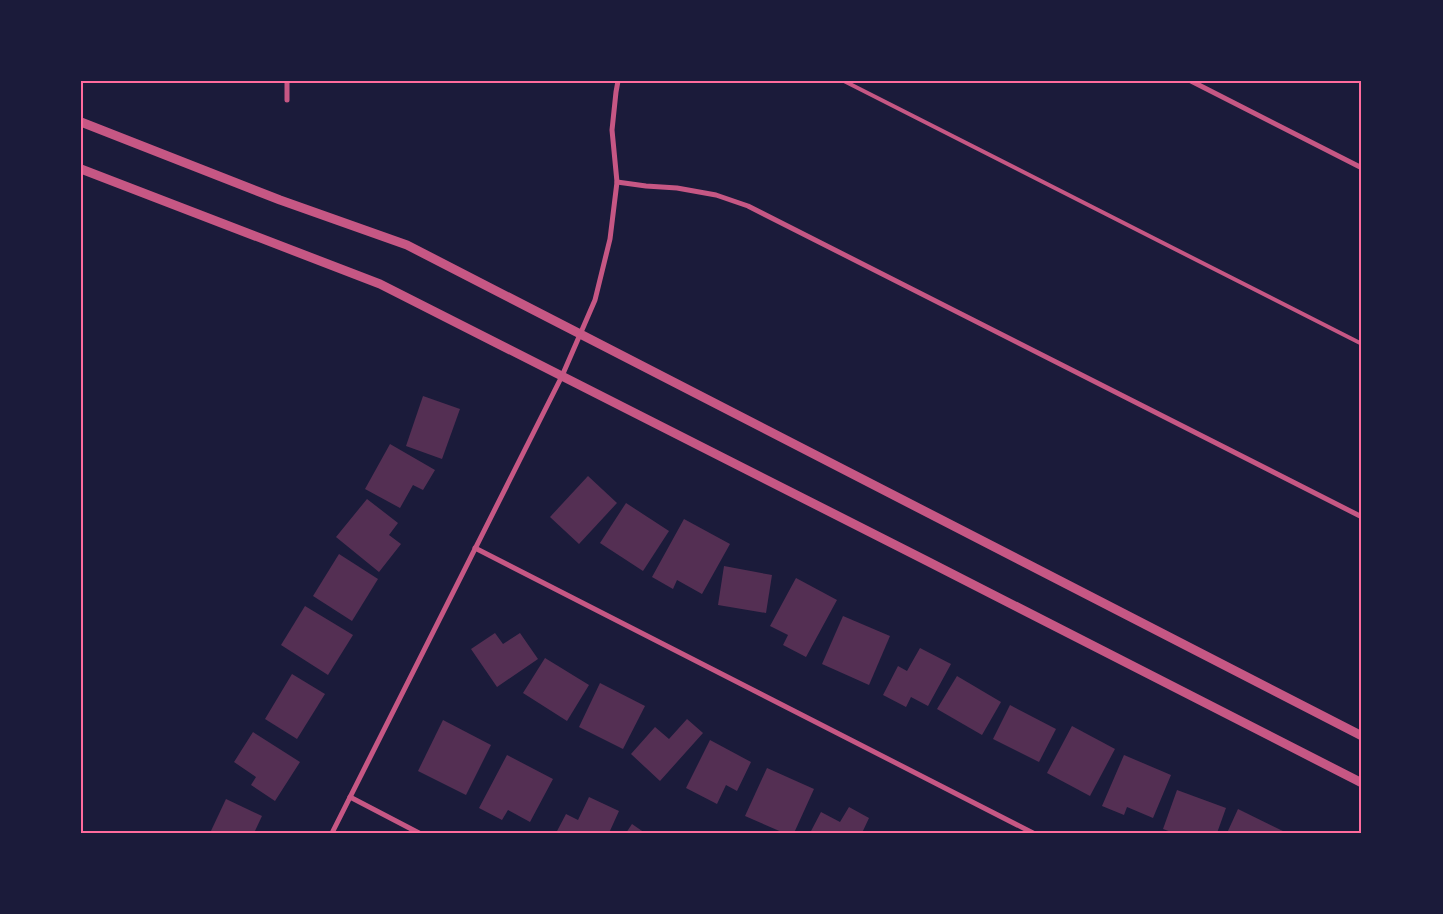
<svg xmlns="http://www.w3.org/2000/svg" width="1443" height="914" viewBox="0 0 1443 914" font-family="Inter,sans-serif">
<style>
.building{fill:#542f53}
.lines{fill:none;stroke-linecap:round;stroke-linejoin:round}
.service{stroke:#c65784;stroke-width:4}
.minor{stroke:#c65784;stroke-width:5}
.tertiary{stroke:#c65784;stroke-width:9}
.neatline{fill:none;stroke:#ff6b9d;stroke-width:2}
</style>
<rect width="100%" height="100%" fill="#1b1b3a"/>
<g class="building">
<polygon points="423,396 460,409 442,459 406,446"/>
<polygon points="390,444 435,470 423,490 413,485 400,508 365,489"/>
<polygon points="588,476 617,503 579,544 550,517"/>
<polygon points="367,499 398,523 389,535 401,544 379,572 336,537"/>
<polygon points="626,503 669,531 643,571 600,543"/>
<polygon points="684,519 730,544 702,594 677,580 673,589 652,577"/>
<polygon points="339,554 378,579 352,621 313,596"/>
<polygon points="724,566 772,575 766,613 718,605"/>
<polygon points="796,578 837,600 806,657 783,645 788,635 770,626"/>
<polygon points="305,606 353,635 328,675 281,645"/>
<polygon points="843,616 890,636 869,685 822,664"/>
<polygon points="495,633 503,644 520,633 538,659 497,687 471,649"/>
<polygon points="920,648 951,664 928,706 911,697 906,707 883,695 898,666 907,671"/>
<polygon points="545,658 589,685 567,721 523,693"/>
<polygon points="292,674 325,694 297,739 265,719"/>
<polygon points="957,676 1001,702 982,735 937,709"/>
<polygon points="600,683 645,706 623,749 579,727"/>
<polygon points="1010,705 1056,729 1039,762 993,739"/>
<polygon points="687,719 703,733 660,781 631,754 655,727 669,739"/>
<polygon points="443,720 491,745 466,795 418,771"/>
<polygon points="1072,726 1115,749 1090,796 1047,773"/>
<polygon points="253,732 300,762 275,801 251,785 256,777 234,762"/>
<polygon points="710,740 751,762 737,791 726,785 717,804 686,788"/>
<polygon points="507,755 553,779 530,822 508,810 502,820 479,808"/>
<polygon points="1124,755 1171,775 1153,818 1127,807 1124,815 1102,806"/>
<polygon points="767,768 814,789 794,833 784,833 745,816"/>
<polygon points="1177,790 1226,808 1217,833 1174,833 1163,829"/>
<polygon points="589,797 619,811 609,833 556,833 566,814 578,820"/>
<polygon points="226,799 262,816 254,833 210,833"/>
<polygon points="849,807 869,818 862,833 810,833 821,812 840,822"/>
<polygon points="1238,809 1287,833 1227,833"/>
<polygon points="632,824 645,833 626,833"/>
</g>
<g class="lines">
<polyline class="service" points="844,81 1362,344"/>
<g class="minor">
<polyline points="287,81 287,100"/>
<polyline points="1191,81 1362,168"/>
<polyline points="617,182 646,186 677,188 716,195 748,206 1362,517"/>
<polyline points="475,548 1033,833"/>
<polyline points="350,797 419,833"/>
<polyline points="332,833 562,376 595,300 610,239 617,182 612,130 616,92 618,81"/>
</g>
<g class="tertiary">
<polyline points="81,122 280,200 407,245 1362,736"/>
<polyline points="81,169 380,284 927,561 1362,783"/>
</g>
</g>
<rect width="1443" height="914" fill="none" stroke="#1b1b3a" stroke-width="165"/>
<rect x="82" y="82" width="1278" height="750" class="neatline"/>
</svg>
